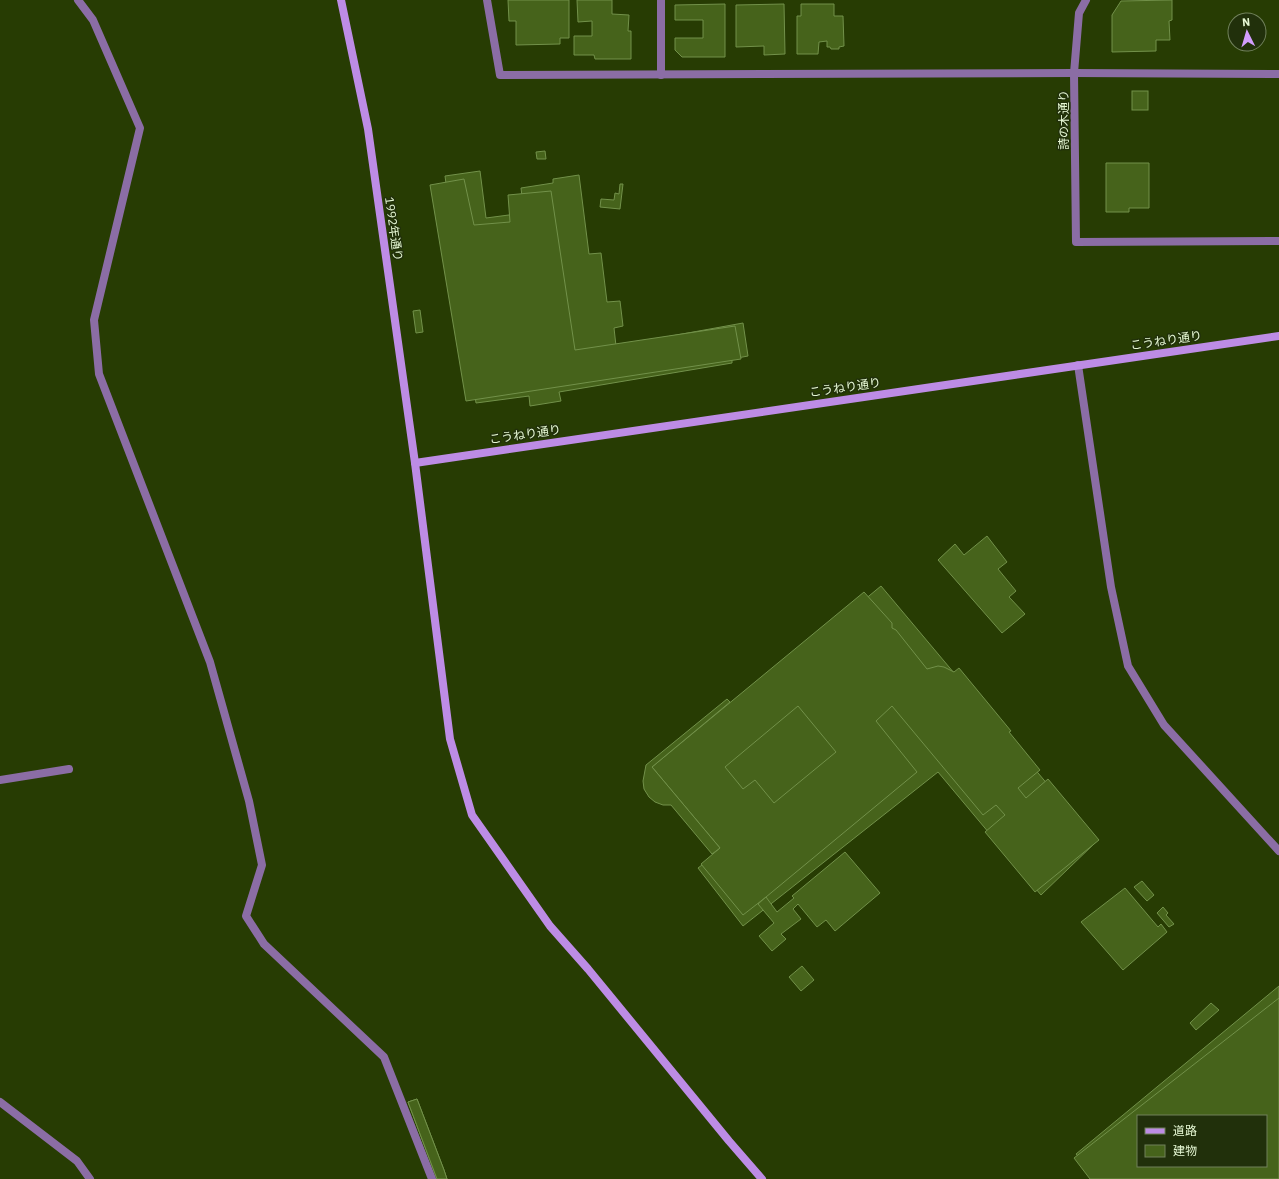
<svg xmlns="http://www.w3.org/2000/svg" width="1279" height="1179" viewBox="0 0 1279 1179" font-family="'IBM Plex Sans','Noto Sans JP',sans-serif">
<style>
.building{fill:#46631b;stroke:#72914a;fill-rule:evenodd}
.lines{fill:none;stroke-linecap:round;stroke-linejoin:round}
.street{stroke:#8b6da5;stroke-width:8}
.secondary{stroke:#bd8ce5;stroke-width:8}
.labels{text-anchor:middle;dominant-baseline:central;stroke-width:3;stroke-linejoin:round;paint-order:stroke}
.street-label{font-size:12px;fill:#e6f8d4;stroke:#21300b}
</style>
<rect width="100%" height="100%" fill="#273c03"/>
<g class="building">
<polygon points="508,0 569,0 569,38 560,38 560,44 516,45 516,21 509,21"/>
<polygon points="577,0 612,0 612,14 629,15 628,31 631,31 631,59 595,59 594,55 574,55 574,36 592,36 592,21 578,22"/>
<polygon points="1172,0 1172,20 1169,21 1170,40 1156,40 1156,51 1112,52 1112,15 1121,1"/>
<polygon points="725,4 725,57 682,57 675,50 675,38 703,38 703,20 675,20 675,5"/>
<polygon points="784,4 785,54 764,55 764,46 736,47 736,5"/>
<polygon points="801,4 834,4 834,16 843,16 844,46 839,47 839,49 831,49 830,47 827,47 827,41 819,42 818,54 797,54 797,16 801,16"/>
<rect x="1132" y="91" width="16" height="19"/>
<polygon points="545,151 546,159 537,159 536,152"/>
<polygon points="1106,163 1149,163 1149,208 1129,208 1129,212 1106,212"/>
<polygon points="480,171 486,218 524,213 521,188 553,183 553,179 579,175 589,254 601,253 607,302 620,301 623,326 614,328 616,346 743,323 748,356 732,359 732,363 559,392 561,401 530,406 529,396 476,403 445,176"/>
<polygon points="464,179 474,225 510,222 508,195 551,191 575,350 735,326 741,359 466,401 430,185"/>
<polygon points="620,184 623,184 620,209 600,207 601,199 614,200 615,193 619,194"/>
<polygon points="420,310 423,332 416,333 413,311"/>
<polygon points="987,536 1007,562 998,569 1016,591 1009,597 1025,614 1002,633 938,560 955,544 964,555"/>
<polygon points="881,586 1096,842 1041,895 938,772 743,926 698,868 715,855 650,777"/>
<polygon points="864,592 892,623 892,628 896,630 927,669 938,666 944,667 954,672 959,668 1011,731 1009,732 1040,770 1018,788 1026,798 1048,779 1099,840 1035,892 985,832 1005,815 996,805 983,815 892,706 876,721 917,772 766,897 743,915 701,864 720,848 652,767"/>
<polygon points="727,699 730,702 652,767 720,848 712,854 671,805 663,805 655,802 649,797 644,789 643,781 646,765"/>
<polygon points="798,706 836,752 774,803 755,780 743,789 725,767"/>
<polygon points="845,852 880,893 835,931 826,920 817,927 798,904 793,909 801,919 781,934 786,939 772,951 759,936 774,923 758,904 766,897 777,912 794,898 792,896"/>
<polygon points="1142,881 1154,895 1147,901 1134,887"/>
<polygon points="1125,888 1158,927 1161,924 1167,932 1123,970 1081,922"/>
<polygon points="1163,907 1168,913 1166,915 1174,924 1169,927 1157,913"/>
<polygon points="802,966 814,980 801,991 789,977"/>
<path d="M1279 986V1179H1097L1076 1154ZM1138 1116H1266V1166H1138Z"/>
<path d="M1279 998V1179H1090L1074 1158ZM1138 1116H1266V1166H1138Z"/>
<polygon points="1211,1003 1219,1010 1196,1030 1190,1023"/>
<polygon points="417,1099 444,1170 447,1179 437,1179 408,1102"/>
<polygon points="417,1099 444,1170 447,1179 437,1179 408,1102"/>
</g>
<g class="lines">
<g class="street">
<polyline points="78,0 93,20 140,128 94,320 99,374 210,662 249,801 262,865 246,916 264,944 384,1057 432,1179"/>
<polyline points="487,0 500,75 1074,73 1279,74"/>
<polyline points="661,0 661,75"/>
<polyline points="1086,0 1079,13 1074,73 1076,242 1279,241"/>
<polyline points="1078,365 1111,587 1128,666 1164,725 1279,851"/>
<polyline points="0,780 69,769"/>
<polyline points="0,1102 77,1161 90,1179"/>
</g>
<g class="secondary">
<polyline points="341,0 368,129 415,463 450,739 472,815 550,926 588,969 729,1141 762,1179"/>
<polyline points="415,463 1279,336"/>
</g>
</g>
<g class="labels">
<g class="street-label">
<text transform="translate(1063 120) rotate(-90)">詩の木通り</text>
<text transform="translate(394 229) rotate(82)">1992年通り</text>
<text transform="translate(1166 340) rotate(-8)">こうねり通り</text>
<text transform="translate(845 387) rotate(-8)">こうねり通り</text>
<text transform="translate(525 434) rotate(-8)">こうねり通り</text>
</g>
</g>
<rect x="1137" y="1115" width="130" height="52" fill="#21300b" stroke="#70805b"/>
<rect x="1145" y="1128" width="20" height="6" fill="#bd8ce5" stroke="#70805b"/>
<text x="1173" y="1135" font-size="12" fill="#e6f8d4">道路</text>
<rect x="1145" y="1145" width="20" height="12" fill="#46631b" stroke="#70805b"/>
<text x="1173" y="1155" font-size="12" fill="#e6f8d4">建物</text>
<g transform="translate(1247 32) rotate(355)"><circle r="19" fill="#21300b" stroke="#70805b"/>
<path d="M0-3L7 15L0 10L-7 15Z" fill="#d29dfd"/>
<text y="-6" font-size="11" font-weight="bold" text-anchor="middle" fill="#e6f8d4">N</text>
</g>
</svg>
